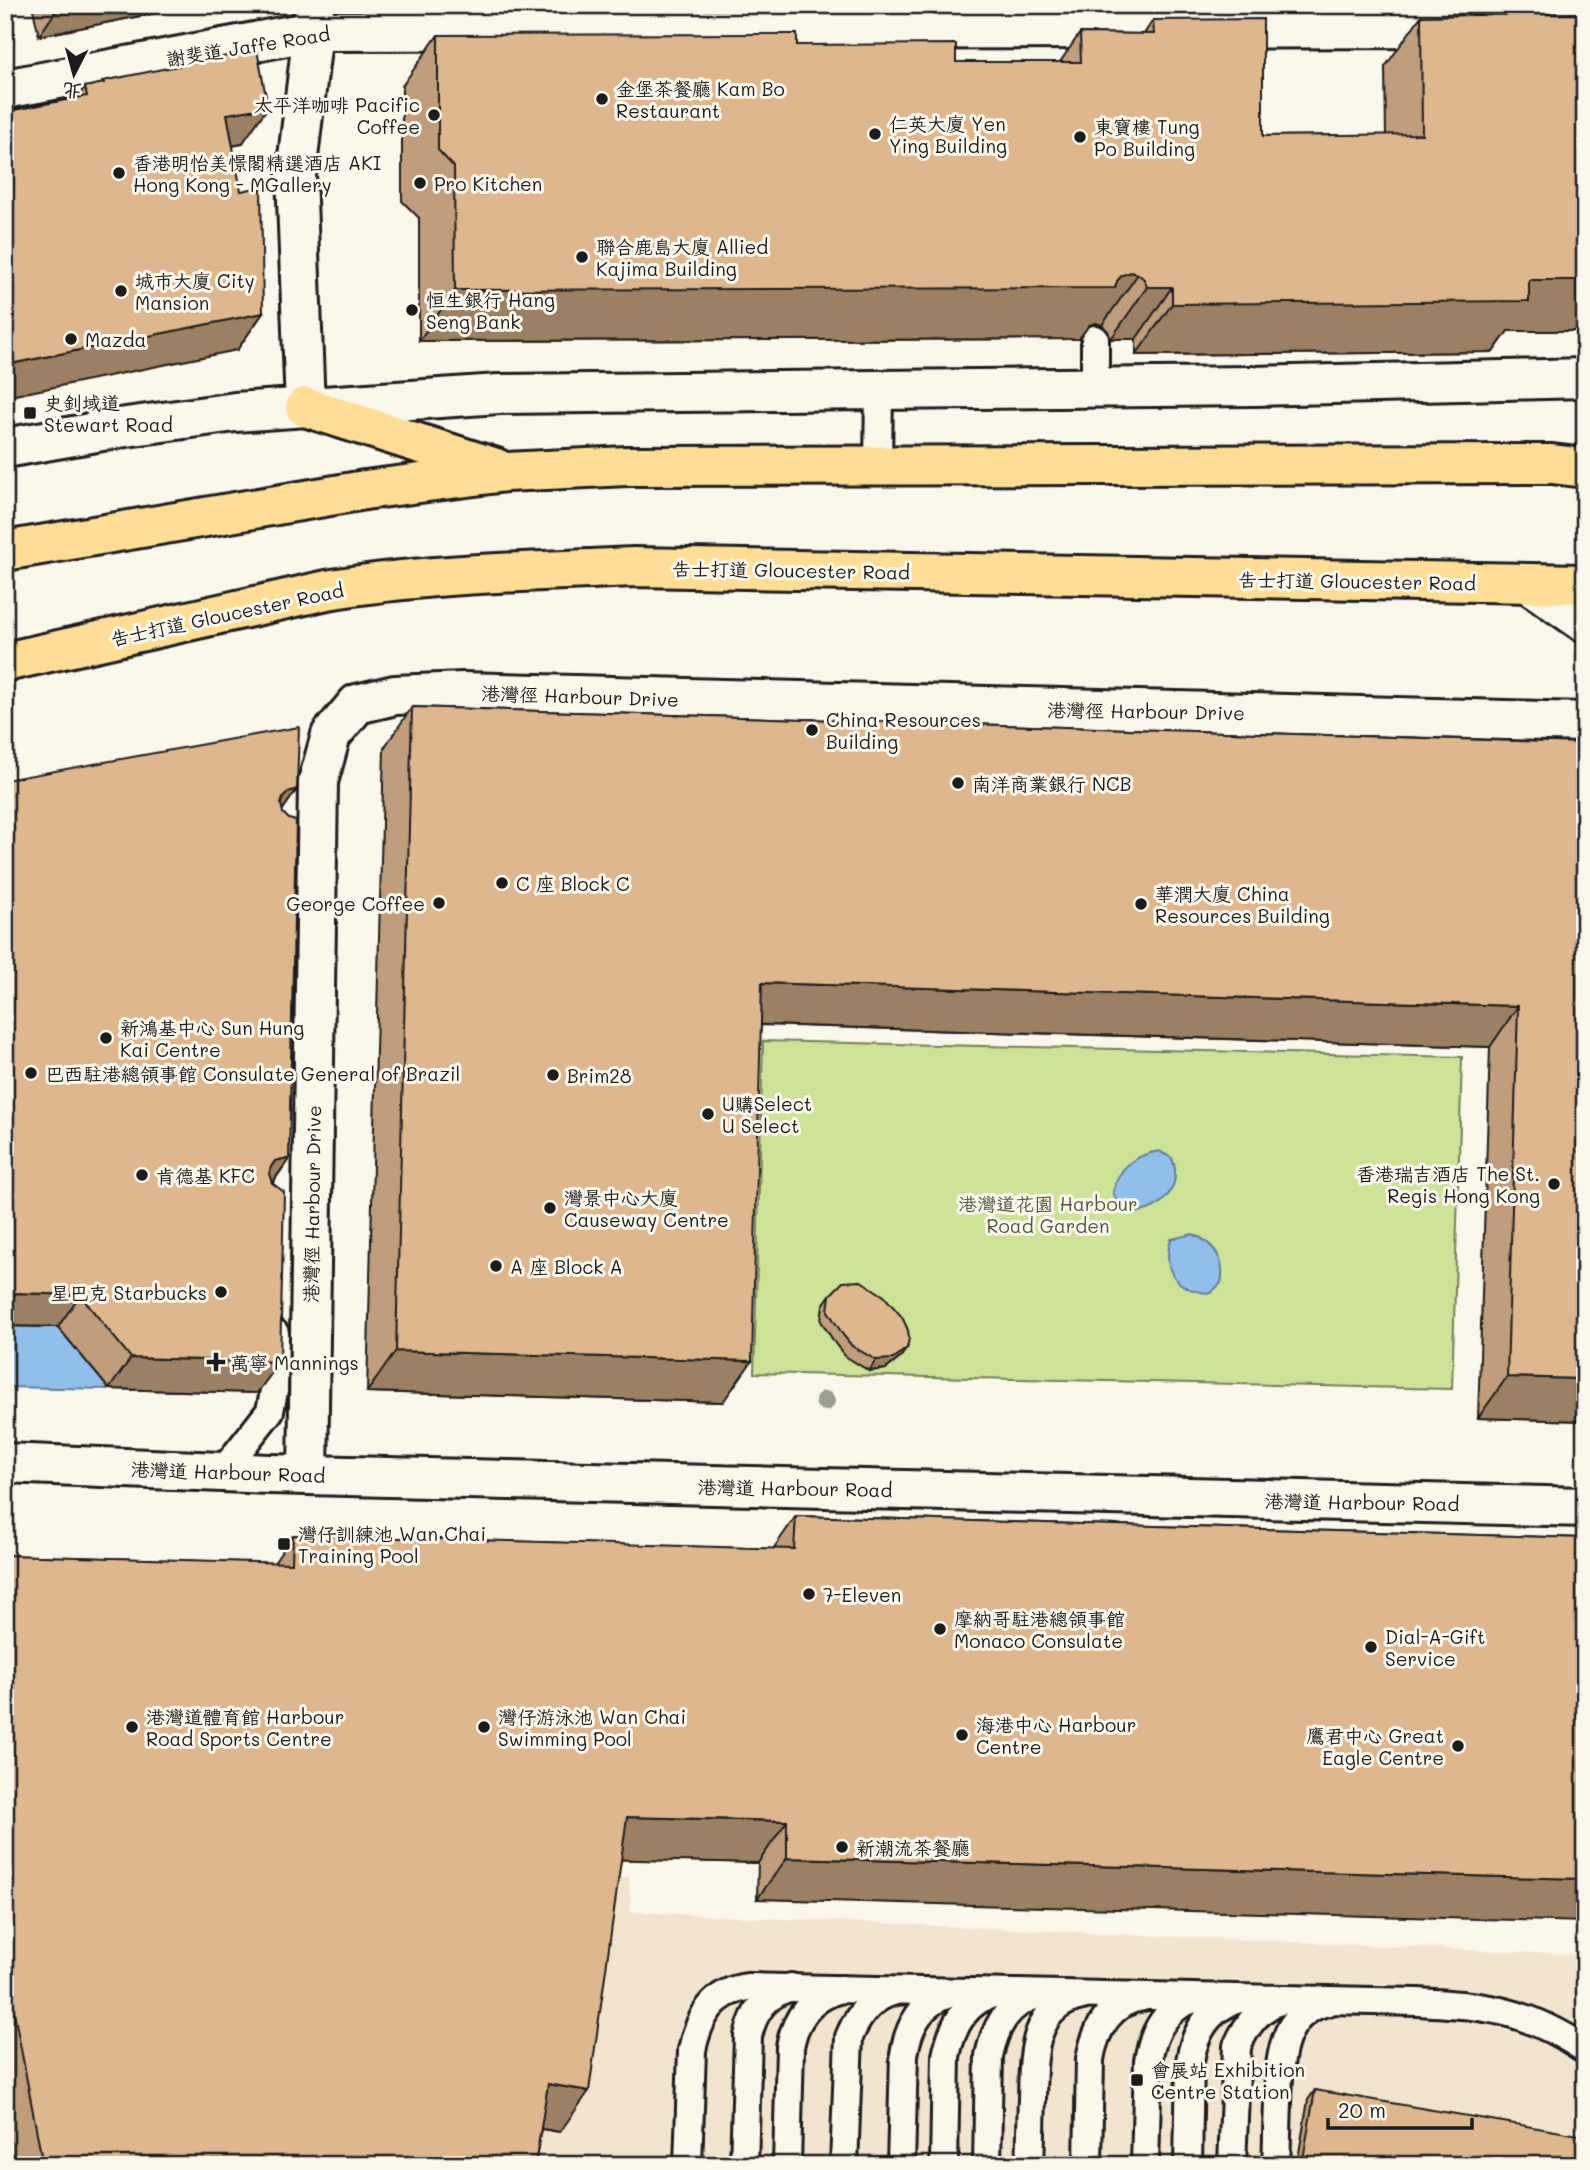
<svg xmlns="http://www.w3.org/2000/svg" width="1590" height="2170" viewBox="0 0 1590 2170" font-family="Mali,'LXGW WenKai TC',sans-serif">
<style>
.built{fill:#f3e4d0}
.green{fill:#cce399;stroke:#74805a;stroke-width:2}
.water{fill:#92beec;stroke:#637d99;stroke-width:2}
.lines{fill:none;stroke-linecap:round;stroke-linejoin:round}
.lane-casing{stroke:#1c1c1c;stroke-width:32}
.street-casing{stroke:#1c1c1c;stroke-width:44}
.secondary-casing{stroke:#1c1c1c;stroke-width:44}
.highway-casing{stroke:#1c1c1c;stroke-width:44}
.lane{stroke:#fbf7ec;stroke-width:26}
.street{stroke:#fbf7ec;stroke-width:38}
.secondary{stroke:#fbf7ec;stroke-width:38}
.highway{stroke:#fedd96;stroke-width:38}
.tree{fill:#9ea08e}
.wall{fill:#c09d7b;stroke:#1c1c1c;stroke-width:2}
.shaded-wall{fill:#9c8064;stroke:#1c1c1c;stroke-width:2}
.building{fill:#dfb78f;stroke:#1c1c1c;stroke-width:2}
.poi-dot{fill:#1c1c1c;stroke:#fbf7ec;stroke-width:2.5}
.labels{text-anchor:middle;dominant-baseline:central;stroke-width:6;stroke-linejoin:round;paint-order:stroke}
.street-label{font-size:19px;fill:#1c1c1c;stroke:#fbf7ec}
.poi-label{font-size:19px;fill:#1c1c1c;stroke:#fbf7ec;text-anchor:start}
.park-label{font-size:19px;fill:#515842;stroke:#fbf7ec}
</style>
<rect width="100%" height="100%" fill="#fbf7ec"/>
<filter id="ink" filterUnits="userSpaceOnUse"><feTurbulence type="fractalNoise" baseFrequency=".0143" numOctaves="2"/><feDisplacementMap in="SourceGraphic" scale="14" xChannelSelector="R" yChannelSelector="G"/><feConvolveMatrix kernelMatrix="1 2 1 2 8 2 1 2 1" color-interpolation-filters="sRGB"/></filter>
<g filter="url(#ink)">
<polygon class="built" points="497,1875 629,1877 631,1912 1585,1955 1585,2165 5,2165 5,1904"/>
<polygon class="green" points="763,1041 1462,1057 1452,1389 754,1373"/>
<g class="water">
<path d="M1159 1151 1172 1158C1186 1191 1151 1223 1119 1208L1113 1192C1118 1168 1135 1155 1159 1151Z"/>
<path d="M1193 1234C1215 1244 1226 1259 1221 1283L1211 1293C1178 1292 1161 1272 1171 1239Z"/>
<polygon points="5,1326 58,1327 109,1389 5,1387"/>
</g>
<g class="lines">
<defs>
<g id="lane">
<polyline points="1095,339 1095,387"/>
<polyline points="878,466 879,390"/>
<polyline points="222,1472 270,1411 274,1391 275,1333"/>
<path d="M688 2165 692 2050C699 2017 713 1991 748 1987L1418 2002C1488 2006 1524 2009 1585 2049"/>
<path d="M744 2165 748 2036C754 2011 765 1995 791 1987"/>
<path d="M787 2165 790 2047C795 2018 811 1997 841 1989"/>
<path d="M844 2165 849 2037C858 2015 872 1996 896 1991"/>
<path d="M901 2165 904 2055C908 2026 922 2000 953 1993"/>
<path d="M944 2165 946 2056C952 2026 966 1998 999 1993"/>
<path d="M987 2165 989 2056C995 2027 1008 2002 1038 1995"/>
<path d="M1030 2165C1031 2143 1031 2121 1032 2099 1033 2058 1031 2006 1082 1996"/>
<path d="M1088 2165 1090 2059C1095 2030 1110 2001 1143 1997"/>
<path d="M1145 2165 1148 2061C1153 2031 1168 2002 1201 1998"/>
<path d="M1188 2165 1190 2061C1195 2031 1209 2007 1240 1999"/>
<path d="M1232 2165 1237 2046C1247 2024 1260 2006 1284 2000"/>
<path d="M1276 2165C1277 2145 1277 2125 1278 2104 1279 2064 1279 2012 1328 2002"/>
</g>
<g id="street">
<polyline points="5,89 313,31 1464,28"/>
<polyline points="308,1475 318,782 331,735 357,704 395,695 463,692 1585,722"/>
</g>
<g id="secondary">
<polyline points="305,407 296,174 313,31 314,5"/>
<polyline points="5,448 119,428 235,412 499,394 1254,386 1585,378"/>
<polyline points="1529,584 1585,623"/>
<polyline points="5,1463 269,1474 1585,1507"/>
</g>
<g id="highway">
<polyline points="305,407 496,468"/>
<polyline points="5,551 365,490 506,472 627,466 1552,464 1585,468"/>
<path d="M5 662 327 590C428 573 532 572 634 567L1585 584"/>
</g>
</defs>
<use href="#lane" class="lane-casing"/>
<use href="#street" class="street-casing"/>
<use href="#secondary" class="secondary-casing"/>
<use href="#highway" class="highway-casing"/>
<use href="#lane" class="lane"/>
<use href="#street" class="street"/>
<use href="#secondary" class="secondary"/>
<use href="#highway" class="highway"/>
</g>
<circle class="tree" cx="825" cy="1401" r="10"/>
<g class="wall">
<polygon points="32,5 196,5 39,36"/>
<polygon points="1585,13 1585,331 1508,331 1493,352 1136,355 1136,339 1111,339 1108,331 1102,325 1096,323 1089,325 1079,339 419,341 419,218 402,201 402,86 438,35 797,45 956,62 1060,62 1080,33 1144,34 1153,20 1263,136 1386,135 1385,67 1421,16"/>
<polygon points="103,81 242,144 232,146 263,313 237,350 9,111 77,98 85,87 101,84"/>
<polygon points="412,707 1585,743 1585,1421 1478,1418 1490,1047 761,1025 723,1402 367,1392 384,748"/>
<polygon points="5,780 297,789 282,811 289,1159 272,1184 257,1393 109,1389 58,1327 5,1326"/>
<polygon points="830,1295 900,1358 886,1369 869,1371 845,1356 836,1345 821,1321 823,1305"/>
<polygon points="796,1516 1585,1538 757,1899 758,1863 621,1859 560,2132 541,2129 535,2165 6,2165 5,1555 274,1563 293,1535 773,1549"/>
<polygon points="1315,2090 1585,2165 1297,2165 1308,2100"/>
</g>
<g class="shaded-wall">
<polygon points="60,5 196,5 39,36"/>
<polygon points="268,107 242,144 201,151 227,114"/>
<polygon points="1131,272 1138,274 1102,325 1096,323 1089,325 1079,339 419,341 455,290 1117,281 1122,275"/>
<polygon points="1529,280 1585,280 1585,331 1508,331 1493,352 1136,355 1172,304"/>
<polygon points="1147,287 1172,287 1136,339 1111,339"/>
<polygon points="263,313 237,350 5,397 5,365"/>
<polygon points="297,789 275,821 283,798 288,792"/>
<polygon points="762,983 1518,1006 1490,1047 734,1024"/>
<polygon points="283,1159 289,1159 266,1191 260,1190 271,1167 275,1161"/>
<polygon points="16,1293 80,1295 58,1327 5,1326 5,1306"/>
<polygon points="907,1348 900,1358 886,1369 869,1371 876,1360"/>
<polygon points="396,1351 752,1361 723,1402 367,1392"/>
<polygon points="131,1358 280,1362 257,1393 109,1389"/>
<polygon points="1507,1377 1585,1379 1585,1421 1478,1418"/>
<polygon points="627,1817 787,1821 758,1863 598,1859"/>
<polygon points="787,1858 1585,1879 1585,1922 757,1899"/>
<polygon points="548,2084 589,2091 560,2132 519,2125"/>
</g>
<g class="building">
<polygon points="1585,13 1585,280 1529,280 1529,301 1172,304 1172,287 1147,287 1144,279 1138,274 1131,272 1122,275 1117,281 1115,288 455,290 454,167 438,150 438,35 797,34 797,45 956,44 956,62 1081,62 1080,33 1154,34 1153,20 1263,19 1263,136 1422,134 1421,16"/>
<polygon points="257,50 268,107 227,114 241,191 261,187 263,313 5,365 5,106 9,105 9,111 87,96 85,87 104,83 103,81"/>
<polygon points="412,707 1585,743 1585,1379 1507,1377 1518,1006 762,983 752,1361 396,1351"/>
<polygon points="299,727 297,789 288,792 283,798 281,804 283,813 289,819 296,821 289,1159 283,1159 275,1161 271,1167 269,1174 272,1183 284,1192 280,1362 131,1358 80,1295 16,1293 5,1306 5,780"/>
<polygon points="861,1281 884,1296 902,1317 908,1330 909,1339 907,1348 893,1359 876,1360 852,1346 843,1335 828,1311 830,1295 843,1282"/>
<polygon points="796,1516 1585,1538 1585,1879 787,1858 787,1821 627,1817 589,2091 548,2084 535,2165 43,2165 11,1996 5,1970 5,1555 292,1563 293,1535 794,1549"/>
<polygon points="1315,2090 1585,2136 1585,2165 1302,2165"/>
</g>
</g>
<g class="poi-dot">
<circle cx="602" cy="99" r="7"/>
<circle cx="434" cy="115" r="7"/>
<circle cx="875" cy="134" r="7"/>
<circle cx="1080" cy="137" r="7"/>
<circle cx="119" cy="173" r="7"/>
<circle cx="420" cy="183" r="7"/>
<circle cx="582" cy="257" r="7"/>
<circle cx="121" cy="291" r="7"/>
<circle cx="412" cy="310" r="7"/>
<circle cx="71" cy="339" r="7"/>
<rect x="23" y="406" width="14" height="14" rx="3.5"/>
<circle cx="812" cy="730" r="7"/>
<circle cx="958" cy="783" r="7"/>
<circle cx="502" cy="883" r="7"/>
<circle cx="439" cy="903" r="7"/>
<circle cx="1141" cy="904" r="7"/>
<circle cx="106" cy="1038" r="7"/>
<circle cx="31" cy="1073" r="7"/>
<circle cx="553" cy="1075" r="7"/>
<circle cx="708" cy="1114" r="7"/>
<circle cx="142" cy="1175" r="7"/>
<circle cx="1554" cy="1184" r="7"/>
<circle cx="550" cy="1208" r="7"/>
<circle cx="496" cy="1266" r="7"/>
<circle cx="221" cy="1292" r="7"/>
<path d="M212.5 1351.5h7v7h7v7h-7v7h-7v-7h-7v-7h7z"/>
<rect x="277" y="1537" width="14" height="14" rx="3.5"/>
<circle cx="809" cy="1594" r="7"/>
<circle cx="940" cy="1629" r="7"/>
<circle cx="1371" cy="1647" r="7"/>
<circle cx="132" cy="1727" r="7"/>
<circle cx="484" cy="1727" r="7"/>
<circle cx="962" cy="1735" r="7"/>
<circle cx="1458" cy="1746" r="7"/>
<circle cx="842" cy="1847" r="7"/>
<rect x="1130" y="2073" width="14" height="14" rx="3.5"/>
</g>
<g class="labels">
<g class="street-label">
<text transform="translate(248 46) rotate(-9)">謝斐道 Jaffe Road</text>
<text transform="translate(791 570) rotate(1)">告士打道 Gloucester Road</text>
<text transform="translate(1357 581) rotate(1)">告士打道 Gloucester Road</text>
<text transform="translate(227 614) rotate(-12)">告士打道 Gloucester Road</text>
<text transform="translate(580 696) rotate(2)">港灣徑 Harbour Drive</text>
<text transform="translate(1146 711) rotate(1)">港灣徑 Harbour Drive</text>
<text transform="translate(312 1204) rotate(-89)">港灣徑 Harbour Drive</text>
<text transform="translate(228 1472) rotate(2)">港灣道 Harbour Road</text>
<text transform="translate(795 1488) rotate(1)">港灣道 Harbour Road</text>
<text transform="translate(1362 1502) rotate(1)">港灣道 Harbour Road</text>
</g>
<g class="poi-label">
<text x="616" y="88">金堡茶餐廳 Kam Bo<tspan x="616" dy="22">Restaurant</tspan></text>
<text x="420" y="104" text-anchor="end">太平洋咖啡 Pacific<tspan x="420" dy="22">Coffee</tspan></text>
<text x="889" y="123">仁英大廈 Yen<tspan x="889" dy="22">Ying Building</tspan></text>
<text x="1094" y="126">東寶樓 Tung<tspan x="1094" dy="22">Po Building</tspan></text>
<text x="133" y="162">香港明怡美憬閣精選酒店 AKI<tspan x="133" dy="22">Hong Kong - MGallery</tspan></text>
<text x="434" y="183">Pro Kitchen</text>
<text x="596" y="246">聯合鹿島大廈 Allied<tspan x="596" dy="22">Kajima Building</tspan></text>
<text x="135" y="280">城市大廈 City<tspan x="135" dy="22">Mansion</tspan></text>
<text x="426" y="299">恒生銀行 Hang<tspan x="426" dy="22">Seng Bank</tspan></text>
<text x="85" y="339">Mazda</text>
<text x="44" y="402">史釗域道<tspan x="44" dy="22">Stewart Road</tspan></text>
<text x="826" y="719">China Resources<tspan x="826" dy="22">Building</tspan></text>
<text x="972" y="783">南洋商業銀行 NCB</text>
<text x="516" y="883">C 座 Block C</text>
<text x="1155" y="893">華潤大廈 China<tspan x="1155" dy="22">Resources Building</tspan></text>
<text x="425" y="903" text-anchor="end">George Coffee</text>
<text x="120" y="1027">新鴻基中心 Sun Hung<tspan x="120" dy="22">Kai Centre</tspan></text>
<text x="45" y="1073">巴西駐港總領事館 Consulate General of Brazil</text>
<text x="567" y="1075">Brim28</text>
<text x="722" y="1103">U購Select<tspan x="722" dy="22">U Select</tspan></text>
<text x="1540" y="1173" text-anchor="end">香港瑞吉酒店 The St.<tspan x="1540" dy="22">Regis Hong Kong</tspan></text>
<text x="156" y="1175">肯德基 KFC</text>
<text x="564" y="1197">灣景中心大廈<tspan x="564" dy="22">Causeway Centre</tspan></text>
<text x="510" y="1266">A 座 Block A</text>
<text x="207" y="1292" text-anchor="end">星巴克 Starbucks</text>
<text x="230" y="1362">萬寧 Mannings</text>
<text x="298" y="1533">灣仔訓練池 Wan Chai<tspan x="298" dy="22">Training Pool</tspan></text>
<text x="823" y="1594">7-Eleven</text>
<text x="954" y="1618">摩納哥駐港總領事館<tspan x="954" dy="22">Monaco Consulate</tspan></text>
<text x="1385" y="1636">Dial-A-Gift<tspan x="1385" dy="22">Service</tspan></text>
<text x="146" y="1716">港灣道體育館 Harbour<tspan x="146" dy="22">Road Sports Centre</tspan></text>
<text x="498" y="1716">灣仔游泳池 Wan Chai<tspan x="498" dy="22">Swimming Pool</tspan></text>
<text x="976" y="1724">海港中心 Harbour<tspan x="976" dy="22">Centre</tspan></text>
<text x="1444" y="1735" text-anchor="end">鷹君中心 Great<tspan x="1444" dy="22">Eagle Centre</tspan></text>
<text x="856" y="1847">新潮流茶餐廳</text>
<text x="1151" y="2069">會展站 Exhibition<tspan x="1151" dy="22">Centre Station</tspan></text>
</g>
<g class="park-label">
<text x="1048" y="1203">港灣道花園 Harbour<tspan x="1048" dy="22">Road Garden</tspan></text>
</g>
</g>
<rect width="1590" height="2170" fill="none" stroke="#fbf7ec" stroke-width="28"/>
<rect x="14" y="14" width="1562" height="2142" fill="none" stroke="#1c1c1c" stroke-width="2.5" filter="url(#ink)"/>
<g transform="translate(74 74) rotate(186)" stroke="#fbf7ec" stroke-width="5" paint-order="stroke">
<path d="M0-5L12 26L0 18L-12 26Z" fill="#1c1c1c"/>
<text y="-10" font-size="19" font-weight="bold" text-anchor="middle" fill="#1c1c1c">北</text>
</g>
<path d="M1328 2118v10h144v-10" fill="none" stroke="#1c1c1c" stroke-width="3.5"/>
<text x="1338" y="2118" font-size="21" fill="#1c1c1c" stroke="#fbf7ec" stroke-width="5" paint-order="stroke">20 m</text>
</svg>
